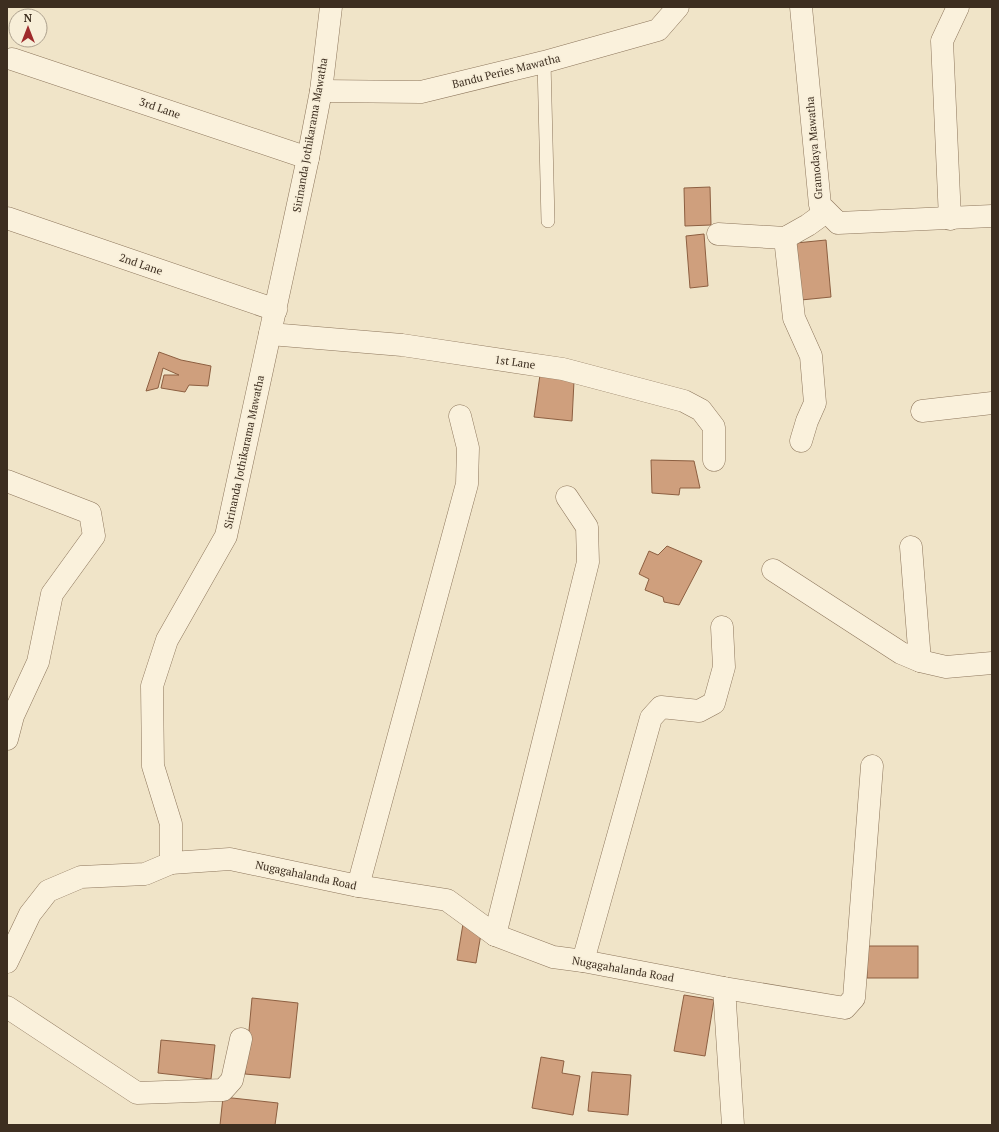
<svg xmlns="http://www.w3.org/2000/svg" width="999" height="1132" viewBox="0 0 999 1132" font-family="'PT Serif',serif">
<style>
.building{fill:#cf9f7d;stroke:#8d5f41}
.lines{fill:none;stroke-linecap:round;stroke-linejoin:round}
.lane-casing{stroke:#8d765c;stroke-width:14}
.street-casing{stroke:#8d765c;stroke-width:23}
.lane{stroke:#faf1dc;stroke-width:13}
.street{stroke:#faf1dc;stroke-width:22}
.labels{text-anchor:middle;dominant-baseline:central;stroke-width:3;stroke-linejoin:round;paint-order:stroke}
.street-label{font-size:11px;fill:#3d2e20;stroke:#f7eed8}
</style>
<rect width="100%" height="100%" fill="#f0e4c8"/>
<g class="building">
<polygon points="710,187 711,225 685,226 684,188"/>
<polygon points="704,234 708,286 690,288 686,236"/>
<polygon points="826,240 831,297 801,300 796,243"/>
<polygon points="159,352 181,360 211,366 208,386 189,385 185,392 161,388 164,375 179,375 163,368 158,388 146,391"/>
<polygon points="540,375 574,381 572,421 534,417"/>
<polygon points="651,460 694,461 700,488 680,488 679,495 652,493"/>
<polygon points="667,546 702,561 679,605 664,602 663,597 645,590 649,579 639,574 649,551 658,555"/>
<polygon points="463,924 482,928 476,963 457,960"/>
<rect x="867" y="946" width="51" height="32"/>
<polygon points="684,995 714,1000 705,1056 674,1051"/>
<polygon points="252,998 298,1003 290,1078 245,1074"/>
<polygon points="161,1040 215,1045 211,1079 158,1073"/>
<polygon points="541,1057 564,1061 562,1073 580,1076 573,1115 532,1108"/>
<polygon points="592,1072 631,1075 628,1115 588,1111"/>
<polygon points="223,1097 278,1103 275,1125 220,1125"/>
</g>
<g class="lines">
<defs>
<polyline id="lane" points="544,62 548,221"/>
<g id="street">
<polyline points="801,7 820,205 838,223 992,216"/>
<polyline points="12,59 308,158"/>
<polyline points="321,91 421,92 544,62 658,30 678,7"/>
<polyline points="7,218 276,310"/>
<polyline points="950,219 942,41 958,7"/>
<polyline points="718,234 785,238 808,225 826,212"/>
<polyline points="785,238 794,318 811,356 815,403 807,421 801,441"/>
<polyline points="270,334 402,345 563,369 684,401 701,410 714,427 714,460"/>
<polyline points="922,411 992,403"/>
<polyline points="7,481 90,513 94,536 52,594 38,662 13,716 7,739"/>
<polyline points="911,547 920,661"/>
<polyline points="773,570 901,653 920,661 946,667 992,663"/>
<polyline points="171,863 230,859 358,886 447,900 495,935 553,957 583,961 724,988 845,1008 854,998 872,766"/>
<polyline points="358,886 467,484 468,448 460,416"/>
<polyline points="495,935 588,562 587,527 567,497"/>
<polyline points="583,961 651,718 661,707 699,711 714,703 724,667 722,627"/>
<polyline points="7,962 30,914 48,891 81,877 145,874 171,863 171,824 153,766 152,686 167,640 226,536 308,158 321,91 331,7"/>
<polyline points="724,988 733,1125"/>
<polyline points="7,1007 137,1093 223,1090 232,1080 241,1039"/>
</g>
</defs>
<use href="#lane" class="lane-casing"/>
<use href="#street" class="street-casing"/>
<use href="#lane" class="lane"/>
<use href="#street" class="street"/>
</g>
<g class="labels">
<g class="street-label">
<text transform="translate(506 71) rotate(-14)">Bandu Peries Mawatha</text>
<text transform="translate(160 108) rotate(19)">3rd Lane</text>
<text transform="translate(310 135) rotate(-80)">Sirinanda Jothikarama Mawatha</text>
<text transform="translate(814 148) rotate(-95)">Gramodaya Mawatha</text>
<text transform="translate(141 264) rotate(19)">2nd Lane</text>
<text transform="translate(515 362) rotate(8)">1st Lane</text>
<text transform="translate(244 452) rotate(-78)">Sirinanda Jothikarama Mawatha</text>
<text transform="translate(306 875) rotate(12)">Nugagahalanda Road</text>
<text transform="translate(623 969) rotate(10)">Nugagahalanda Road</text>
</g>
</g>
<rect width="999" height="1132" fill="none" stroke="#3d2e20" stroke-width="16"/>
<g transform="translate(28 28)"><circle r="19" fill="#f7eed8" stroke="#ada18e"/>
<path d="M0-3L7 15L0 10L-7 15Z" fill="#9e2a2b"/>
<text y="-6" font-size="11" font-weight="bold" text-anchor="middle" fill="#3d2e20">N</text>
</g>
</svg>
